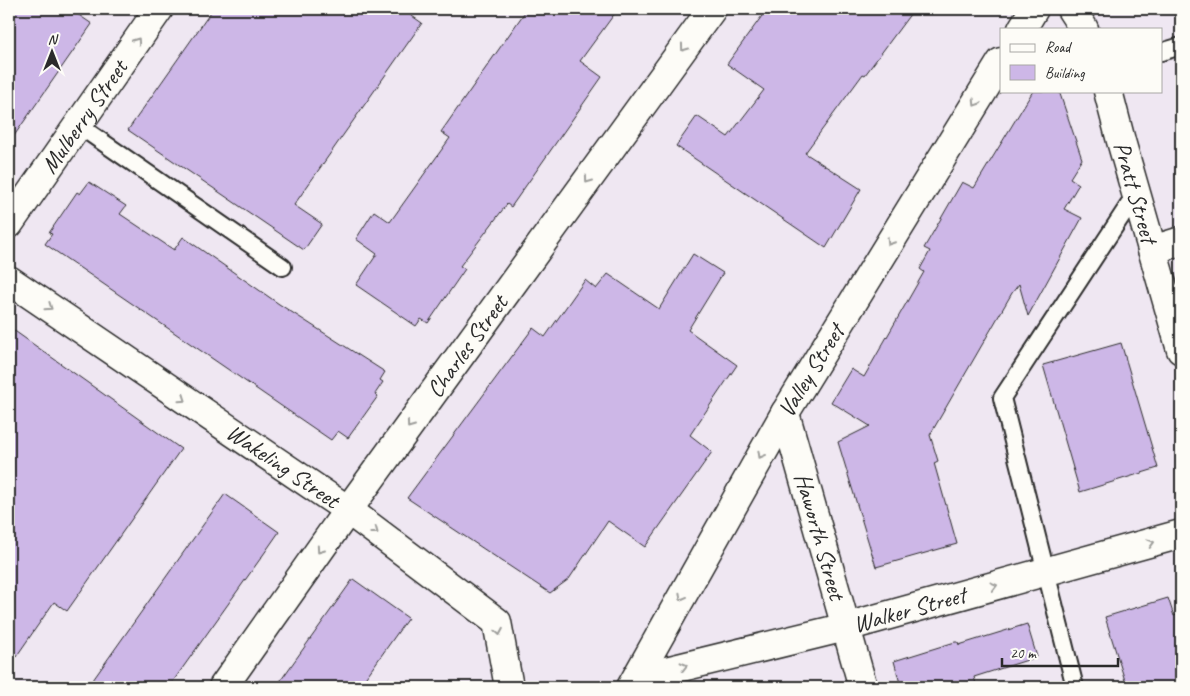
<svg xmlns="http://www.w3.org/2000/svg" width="1190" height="696" viewBox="0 0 1190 696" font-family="Caveat,sans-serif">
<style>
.building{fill:#cdb7e7;stroke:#2b2b2b}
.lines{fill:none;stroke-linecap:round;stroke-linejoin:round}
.service-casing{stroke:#2b2b2b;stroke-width:20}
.minor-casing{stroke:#2b2b2b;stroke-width:31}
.service{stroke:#fdfcf7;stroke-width:16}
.minor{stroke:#fdfcf7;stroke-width:28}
.oneway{stroke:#9e9e9b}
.labels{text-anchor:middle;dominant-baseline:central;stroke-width:4;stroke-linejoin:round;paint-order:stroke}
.street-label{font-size:24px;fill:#2b2b2b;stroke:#fdfcf7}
</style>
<rect width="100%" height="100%" fill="#efe7f2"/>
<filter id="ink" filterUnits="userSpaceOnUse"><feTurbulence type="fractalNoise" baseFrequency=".02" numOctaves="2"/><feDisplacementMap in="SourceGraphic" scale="10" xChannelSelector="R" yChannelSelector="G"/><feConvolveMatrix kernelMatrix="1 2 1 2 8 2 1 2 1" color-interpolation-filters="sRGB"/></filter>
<g filter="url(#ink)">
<g class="building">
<polygon points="9,9 70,9 92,24 9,143"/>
<polygon points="213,9 402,9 422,23 294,205 322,224 304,250 128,130"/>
<polygon points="527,9 618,9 580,61 602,77 511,207 507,204 460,266 465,269 428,323 421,319 416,326 356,285 377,254 356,239 374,211 390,222 450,138 441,132"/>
<polygon points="767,9 914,9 865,75 863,74 805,153 861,189 826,248 676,146 697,116 728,137 764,90 727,64"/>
<polygon points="1033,91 1059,91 1082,159 1070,178 1079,184 1064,209 1082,218 1028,316 1019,284 1012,293 930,435 938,461 934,463 957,544 876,567 838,442 870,426 831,402 851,369 864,377 924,272 920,269 930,251 924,248 962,182 974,188"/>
<polygon points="89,182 126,206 120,214 174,250 183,237 279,304 385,372 380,380 383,382 375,394 378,396 348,438 338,431 331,440 45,244 52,234 49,233 77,192 80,194"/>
<polygon points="693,254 723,273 688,330 737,365 690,435 712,452 645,547 608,521 569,579 550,593 407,498 533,328 545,337 585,280 596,289 608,274 659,309"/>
<polygon points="9,327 181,449 67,611 54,602 9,667"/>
<polygon points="1121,343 1158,468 1080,492 1043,365"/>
<polygon points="225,494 279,532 263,555 169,687 88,687"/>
<polygon points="353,579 408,618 359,687 276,687"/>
<polygon points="1168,598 1174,616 1181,613 1181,687 1127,687 1105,617"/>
<polygon points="1027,624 1037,657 974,677 977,687 901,687 894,661 955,642 958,642 959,645"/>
</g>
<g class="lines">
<defs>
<g id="service">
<polyline points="1161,52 1181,46"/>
<polyline points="78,125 283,267"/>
<polyline points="1075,687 1002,398 1136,194"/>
</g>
<g id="minor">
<polyline points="1071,9 1084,29"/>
<polyline points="1022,29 1034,9"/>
<path id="s1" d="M1108 91 1121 141 1181 350"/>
<path id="s2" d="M9 224 159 9"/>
<polyline points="1152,250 1181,241"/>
<path id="s3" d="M9 280 348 510 497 622 509 687"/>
<path id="s4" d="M785 413 863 687"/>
<path id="s5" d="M637 678 846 627 1181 534"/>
<path id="s6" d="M223 687 348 510 712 9"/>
<path id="s7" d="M631 687 785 413 1001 62"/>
</g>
</defs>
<use href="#service" class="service-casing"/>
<use href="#minor" class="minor-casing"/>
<use href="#service" class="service"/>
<use href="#minor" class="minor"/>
</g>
<defs><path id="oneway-chevron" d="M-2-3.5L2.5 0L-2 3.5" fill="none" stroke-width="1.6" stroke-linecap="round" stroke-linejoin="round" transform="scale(1.25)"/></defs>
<g class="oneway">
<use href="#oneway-chevron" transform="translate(137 41) rotate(-55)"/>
<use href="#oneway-chevron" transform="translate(684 48) rotate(126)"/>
<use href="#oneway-chevron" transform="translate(976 103) rotate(122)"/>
<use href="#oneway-chevron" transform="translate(588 180) rotate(126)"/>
<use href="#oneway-chevron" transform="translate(890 242) rotate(122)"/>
<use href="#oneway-chevron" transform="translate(49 307) rotate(34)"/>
<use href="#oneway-chevron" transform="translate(183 399) rotate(34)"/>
<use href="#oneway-chevron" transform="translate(410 425) rotate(126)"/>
<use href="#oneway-chevron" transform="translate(761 455) rotate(119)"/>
<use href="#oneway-chevron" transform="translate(375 531) rotate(37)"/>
<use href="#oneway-chevron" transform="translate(1151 543) rotate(-15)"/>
<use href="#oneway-chevron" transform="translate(320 550) rotate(125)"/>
<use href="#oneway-chevron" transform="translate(994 586) rotate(-15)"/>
<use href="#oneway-chevron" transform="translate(682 597) rotate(119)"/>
<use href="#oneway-chevron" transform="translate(499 632) rotate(80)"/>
<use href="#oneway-chevron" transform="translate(684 666) rotate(-14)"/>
</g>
</g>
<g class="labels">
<g class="street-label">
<text stroke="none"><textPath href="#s2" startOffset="131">Mulberry Street</textPath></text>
<text stroke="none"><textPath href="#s1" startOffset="105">Pratt Street</textPath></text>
<text stroke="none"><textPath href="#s6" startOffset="419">Charles Street</textPath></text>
<text stroke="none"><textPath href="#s7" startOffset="364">Valley Street</textPath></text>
<text stroke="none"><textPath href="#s3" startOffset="331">Wakeling Street</textPath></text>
<text stroke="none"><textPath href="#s4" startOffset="128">Haworth Street</textPath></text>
<text stroke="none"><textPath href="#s5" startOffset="281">Walker Street</textPath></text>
</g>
</g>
<rect width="1190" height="696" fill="none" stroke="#fdfcf7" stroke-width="30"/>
<rect x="15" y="15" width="1160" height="666" fill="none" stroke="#2b2b2b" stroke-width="2" filter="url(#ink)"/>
<rect x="1000" y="28" width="162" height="65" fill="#fdfcf7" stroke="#a9a8a5"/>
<rect x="1010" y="44" width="25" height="8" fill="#fdfcf7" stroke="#a9a8a5"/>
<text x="1045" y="52" font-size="15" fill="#2b2b2b">Road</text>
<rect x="1010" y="65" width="25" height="15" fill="#cdb7e7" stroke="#a9a8a5"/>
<text x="1045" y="78" font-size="15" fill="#2b2b2b">Building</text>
<g transform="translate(52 52)" stroke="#fdfcf7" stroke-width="4" paint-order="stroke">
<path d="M0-4L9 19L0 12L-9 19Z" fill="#2b2b2b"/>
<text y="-8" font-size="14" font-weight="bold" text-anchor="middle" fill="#2b2b2b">N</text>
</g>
<path d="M1002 658v8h116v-8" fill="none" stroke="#2b2b2b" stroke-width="2.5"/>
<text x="1010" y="658" font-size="15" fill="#2b2b2b" stroke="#fdfcf7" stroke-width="4" paint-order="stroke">20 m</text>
</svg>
